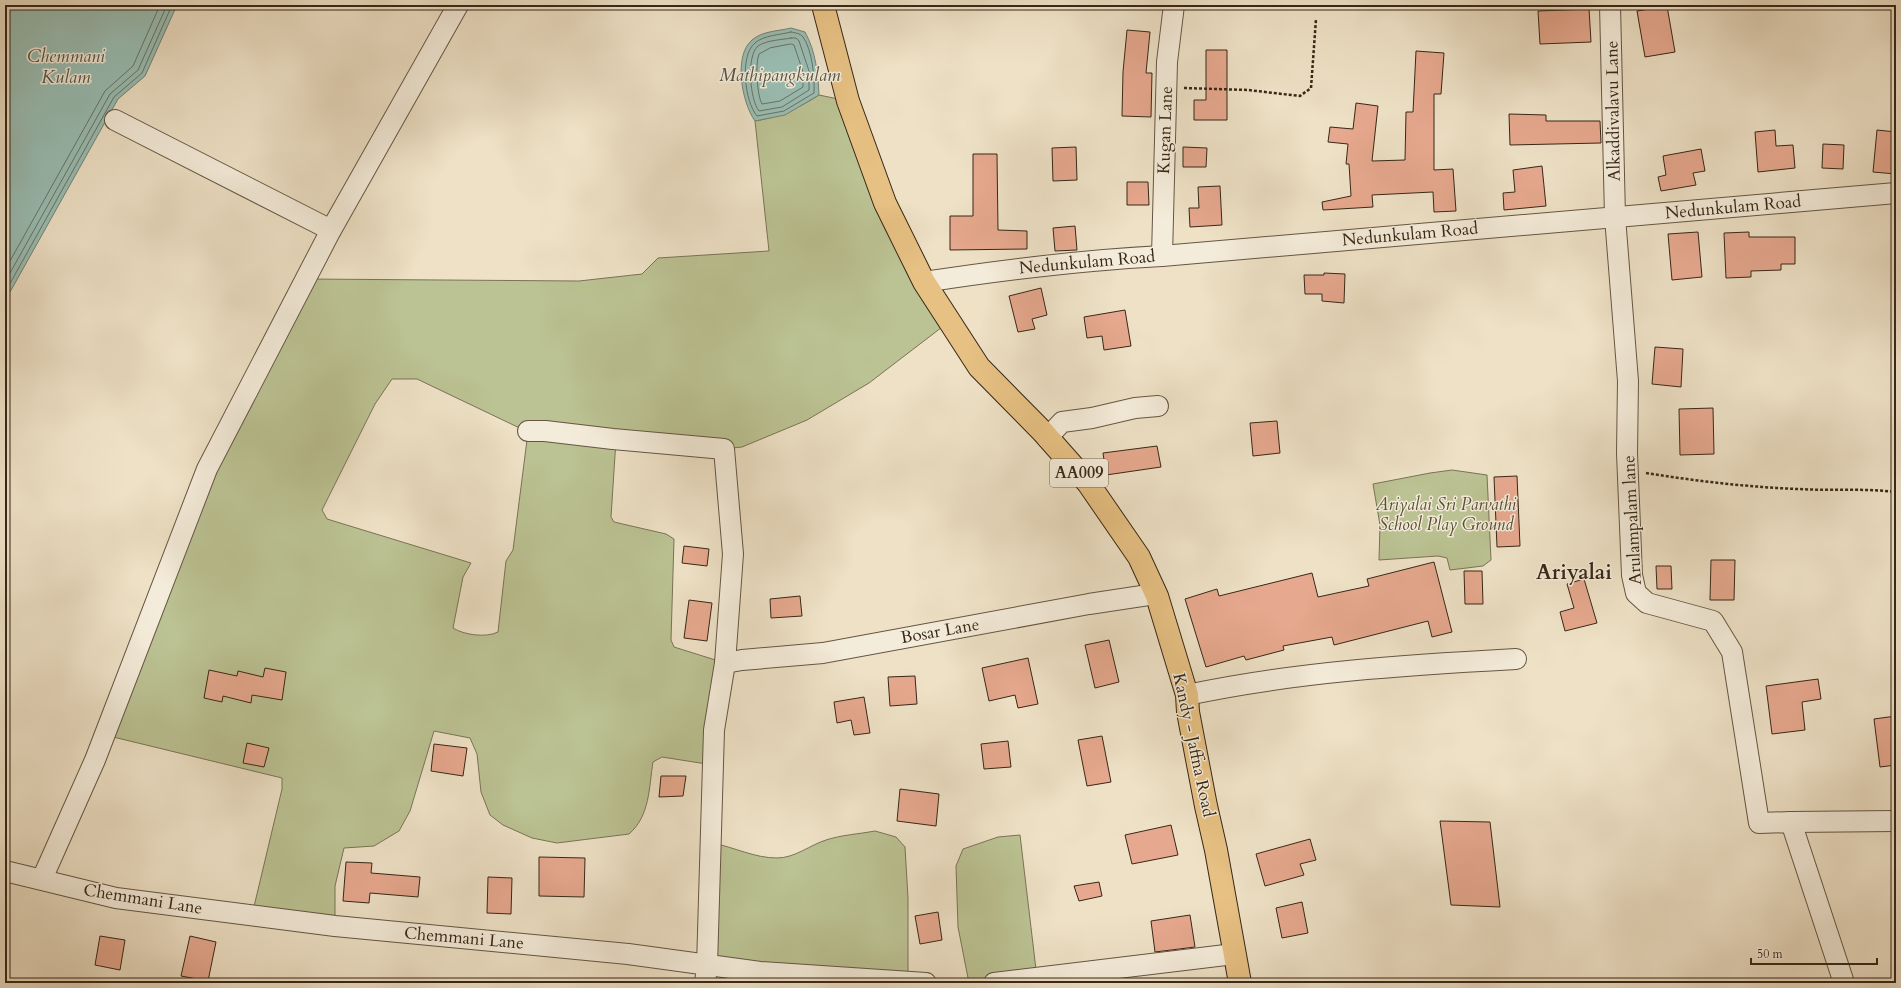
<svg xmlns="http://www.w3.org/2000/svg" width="1901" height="988" viewBox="0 0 1901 988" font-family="Cardo,serif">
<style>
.green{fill:#bbc293;stroke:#797455;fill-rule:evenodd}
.water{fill:#99beb4;stroke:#728275}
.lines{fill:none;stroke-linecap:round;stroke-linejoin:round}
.shore{stroke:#687266;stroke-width:1}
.building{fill:#e6a88e;stroke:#372717}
.street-casing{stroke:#655643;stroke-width:22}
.highway-casing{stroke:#372717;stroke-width:24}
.path{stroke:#372717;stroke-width:2.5;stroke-dasharray:3 2;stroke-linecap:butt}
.street{stroke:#f4ecda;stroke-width:20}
.highway{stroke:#e7c083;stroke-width:22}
.labels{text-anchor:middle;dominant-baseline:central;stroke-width:3;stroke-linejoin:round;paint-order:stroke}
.shield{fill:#f4ecda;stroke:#706252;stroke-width:1}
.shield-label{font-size:16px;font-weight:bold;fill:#372717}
.street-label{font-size:17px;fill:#372717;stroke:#f4ecda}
.park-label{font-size:17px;font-style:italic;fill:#584e36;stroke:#f4ecda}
.water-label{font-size:18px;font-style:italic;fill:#545446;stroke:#f4ecda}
.district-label{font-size:21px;font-weight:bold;fill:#372717;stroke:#f4ecda}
</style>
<rect width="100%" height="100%" fill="#eee1c6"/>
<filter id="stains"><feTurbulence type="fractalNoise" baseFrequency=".005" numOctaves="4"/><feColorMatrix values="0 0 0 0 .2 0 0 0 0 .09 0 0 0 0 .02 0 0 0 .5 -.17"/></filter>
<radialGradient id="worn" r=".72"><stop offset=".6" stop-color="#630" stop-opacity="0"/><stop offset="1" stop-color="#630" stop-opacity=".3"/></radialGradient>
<g class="green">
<path d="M819 95 848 101 950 321 869 383 807 420 742 447 724 449 616 440 611 517 614 522 666 534 674 539 671 640 674 647 725 663 713 765 662 757 653 762C649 787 650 816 629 834L557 843 532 838 503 825 490 815 481 792 477 754 470 738 434 731 410 811 399 831 374 846 344 848 335 886V926L252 915 282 789V778L105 735 207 469 306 279 579 281 642 274 658 258 769 251 755 121C779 117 799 108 819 95ZM392 379H417L528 432 513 550 506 561 498 632C486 638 464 635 453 628L463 577 471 563 327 519 322 510 375 404Z"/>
<polygon points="1452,470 1487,475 1491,560 1483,566 1450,570 1447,558 1438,556 1379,560 1380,525 1373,484 1430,473"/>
<path d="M875 831 896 837 905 847 908 898V982L707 966 712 843C734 847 754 858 777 858 795 858 810 845 826 840 841 835 859 834 875 831Z"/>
<polygon points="1020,835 1037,978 994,983 969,983 958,927 956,866 963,849 998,837"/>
</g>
<g class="water">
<polygon points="5,5 177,5 145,76 118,99 10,292 5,292"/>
<path d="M791 28 805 32C816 52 818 74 819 95L785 115 755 121C742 103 733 56 752 40 762 31 779 31 791 28Z"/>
</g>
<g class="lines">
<g class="shore">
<path d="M791 32C795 33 800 33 803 37 812 49 815 78 814 93L784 111 757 116C745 102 739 56 755 43 764 35 780 35 791 32Z"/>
<path d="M791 38H796L799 41 809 71V90L782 107 759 111C750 100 746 56 758 46 767 40 781 40 791 38Z"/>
<path d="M791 44 794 45 803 72V87L780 101 762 104C757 95 755 65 759 54L770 48Z"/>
<polyline points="5,270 105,91 133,66 160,5"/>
<polyline points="5,282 110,94 138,70 167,5"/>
<polyline points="5,288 8,287 114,97 142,73 172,5"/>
</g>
</g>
<g class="building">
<polygon points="1667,6 1675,52 1645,57 1637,11"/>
<polygon points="1589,9 1591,42 1540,44 1538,11"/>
<polygon points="1127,30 1150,32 1146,73 1152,73 1151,117 1122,116 1123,72"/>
<polygon points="1206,50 1227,50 1227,120 1194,120 1194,100 1206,100"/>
<polygon points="1416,51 1444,53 1441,94 1434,94 1434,170 1453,169 1456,211 1434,212 1433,192 1372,195 1373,207 1323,210 1322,202 1351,196 1349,164 1346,164 1348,144 1328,142 1330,127 1353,129 1356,103 1378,106 1372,161 1405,160 1406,112 1413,112"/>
<polygon points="1509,114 1546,115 1546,121 1600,121 1601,143 1510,145"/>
<polygon points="1775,130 1776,146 1793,145 1795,168 1758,172 1755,132"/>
<polygon points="1877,130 1896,132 1896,174 1873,172"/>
<polygon points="1823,144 1844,145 1843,169 1822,168"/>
<polygon points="1076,147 1077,180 1053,181 1052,148"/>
<polygon points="1183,147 1207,148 1206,167 1183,167"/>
<polygon points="1701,149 1705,171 1693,173 1696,185 1661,191 1658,177 1666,175 1663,156"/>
<polygon points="973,154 997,154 998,230 1027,231 1027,249 950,250 950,216 973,216"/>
<polygon points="1542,166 1546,206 1504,210 1503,193 1515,192 1513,170"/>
<polygon points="1127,182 1148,182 1149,205 1127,205"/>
<polygon points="1220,186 1222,225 1190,227 1189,208 1199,208 1198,187"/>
<polygon points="1075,226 1077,250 1055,251 1053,228"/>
<polygon points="1698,232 1702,277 1672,280 1668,234"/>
<polygon points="1749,232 1749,237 1795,237 1795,264 1781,264 1781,270 1751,271 1751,277 1726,278 1724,233"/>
<polygon points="1324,273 1345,274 1344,303 1322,301 1322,294 1305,294 1304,275 1324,275"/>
<polygon points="1041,288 1047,315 1032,319 1035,329 1018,332 1009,296"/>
<polygon points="1125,310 1131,346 1104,350 1102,336 1087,338 1084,317"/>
<polygon points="1655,347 1683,349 1681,387 1652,384"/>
<polygon points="1713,408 1714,454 1680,455 1679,409"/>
<polygon points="1277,421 1280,453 1253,456 1250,423"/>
<polygon points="1157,446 1161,467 1106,475 1103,453"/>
<polygon points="1517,476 1520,546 1497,547 1494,477"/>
<polygon points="684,546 709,549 707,566 682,563"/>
<polygon points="1711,560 1735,560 1734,600 1710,600"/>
<polygon points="1434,562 1452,632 1432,637 1428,621 1334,645 1332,637 1283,646 1284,650 1246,660 1244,656 1206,667 1185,599 1217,589 1219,596 1312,573 1318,597 1369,586 1367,579"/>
<polygon points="1656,566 1671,566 1672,589 1657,589"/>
<polygon points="1464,571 1482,571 1483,604 1465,604"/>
<polygon points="1584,579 1597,623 1565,631 1560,612 1574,608 1567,584"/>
<polygon points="800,596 802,616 771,618 770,599"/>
<polygon points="689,600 712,603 707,641 684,638"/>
<polygon points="1109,640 1119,682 1095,688 1085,645"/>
<polygon points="1028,658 1038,704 1018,708 1015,695 989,701 982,668"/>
<polygon points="265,668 286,672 282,700 252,695 251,703 223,696 222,702 204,698 209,670 237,676 238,671 263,677"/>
<polygon points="915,676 917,704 890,706 888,677"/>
<polygon points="1818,679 1821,699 1802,702 1805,730 1772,734 1766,686"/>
<polygon points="864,697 870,733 854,735 851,720 837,723 834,702"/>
<polygon points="1896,716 1896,765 1880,767 1874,719"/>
<polygon points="1102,736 1111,782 1087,786 1078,740"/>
<polygon points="1008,741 1011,767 984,769 981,744"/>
<polygon points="247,743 269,748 264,767 243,763"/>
<polygon points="434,744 467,748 463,776 431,771"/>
<polygon points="661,776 686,776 683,796 659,797"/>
<polygon points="900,789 939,794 936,826 897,821"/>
<polygon points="1440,821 1490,822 1500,907 1451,905"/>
<polygon points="1171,825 1178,855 1132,864 1125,835"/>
<polygon points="1310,839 1316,860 1300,864 1304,875 1265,886 1256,854"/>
<polygon points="539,857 585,858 584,897 539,896"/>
<polygon points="346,862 372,863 371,873 420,877 418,897 370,893 369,903 343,901"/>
<polygon points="488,877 512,878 511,914 487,913"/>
<polygon points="1099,882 1102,896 1079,901 1074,886"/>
<polygon points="1302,902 1308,933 1282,938 1276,908"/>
<polygon points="938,912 942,940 920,944 915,916"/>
<polygon points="1190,915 1195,947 1155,952 1151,921"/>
<polygon points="100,936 125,940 120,970 95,965"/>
<polygon points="190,936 216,942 208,981 181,976"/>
</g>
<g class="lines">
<defs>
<g id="street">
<polyline points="1610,5 1615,217 1628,381 1627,453 1632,575 1636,593 1647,603 1713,621 1732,652 1759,823 1791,822 1844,983"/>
<polyline points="115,120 331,230"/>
<polyline points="1162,256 1167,62 1174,5"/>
<path d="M924 282C1003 270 1082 260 1162 256L1896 193"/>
<polyline points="528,431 545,431 613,439 724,449 733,554 725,663 714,730 707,966 705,983"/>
<polyline points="1047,438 1062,422 1092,418 1135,408 1158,406"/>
<polyline points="725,663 742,660 823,653 1089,604 1155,594"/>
<path d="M1187 695C1295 672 1406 665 1516 659"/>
<polyline points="1791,822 1896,821"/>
<polyline points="5,871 116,898 335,926 628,954 760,972 926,983"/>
<polyline points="42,879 95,760 207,469 331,230 458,5"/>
<polyline points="994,983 1234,954"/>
</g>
<polyline id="highway" points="823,5 848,101 885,203 924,282 979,367 1042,431 1088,483 1139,557 1157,596 1187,695 1188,712 1206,806 1216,850 1240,983"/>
</defs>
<use href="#street" class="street-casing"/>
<use href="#highway" class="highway-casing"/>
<g class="path">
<polyline points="1184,88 1248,90 1300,96 1311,88 1316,19"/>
<path d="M1646 473C1696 481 1747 487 1798 489 1831 491 1864 488 1896 492"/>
</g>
<use href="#street" class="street"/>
<use href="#highway" class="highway"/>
</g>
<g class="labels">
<rect class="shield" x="1050" y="459" width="58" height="28" rx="3"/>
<g class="shield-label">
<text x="1079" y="473">AA009</text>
</g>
<g class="street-label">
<text transform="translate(1613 111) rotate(-91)">Alkaddivalavu Lane</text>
<text transform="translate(1165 130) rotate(-88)">Kugan Lane</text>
<text transform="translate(1733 207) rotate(-5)">Nedunkulam Road</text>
<text transform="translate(1410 234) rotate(-5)">Nedunkulam Road</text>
<text transform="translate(1087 262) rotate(-5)">Nedunkulam Road</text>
<text transform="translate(1632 520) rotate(-93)">Arulampalam lane</text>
<text transform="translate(940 631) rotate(-10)">Bosar Lane</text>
<text transform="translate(1194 745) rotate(78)">Kandy - Jaffna Road</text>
<text transform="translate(143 899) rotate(9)">Chemmani Lane</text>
<text transform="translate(464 938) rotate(5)">Chemmani Lane</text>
</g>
<g class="park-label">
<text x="1446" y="504">Ariyalai Sri Parvathi<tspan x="1446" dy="20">School Play Ground</tspan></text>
</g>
<g class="water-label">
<text x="66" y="56">Chemmani<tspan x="66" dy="21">Kulam</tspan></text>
<text x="780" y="75">Mathipangkulam</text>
</g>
<g class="district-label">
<text x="1574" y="572">Ariyalai</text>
</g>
</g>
<rect width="1901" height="988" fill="none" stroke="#eee1c6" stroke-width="20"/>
<rect x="6" y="6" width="1889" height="976" fill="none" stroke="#372717" stroke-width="2"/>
<rect x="10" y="10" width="1881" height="968" fill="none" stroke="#372717"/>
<path d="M1751 958v6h126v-6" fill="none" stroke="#372717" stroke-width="2"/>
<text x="1757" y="958" font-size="12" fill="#372717" stroke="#f4ecda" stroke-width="3" paint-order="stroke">50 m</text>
<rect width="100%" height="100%" filter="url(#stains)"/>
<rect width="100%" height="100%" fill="url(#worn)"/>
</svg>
